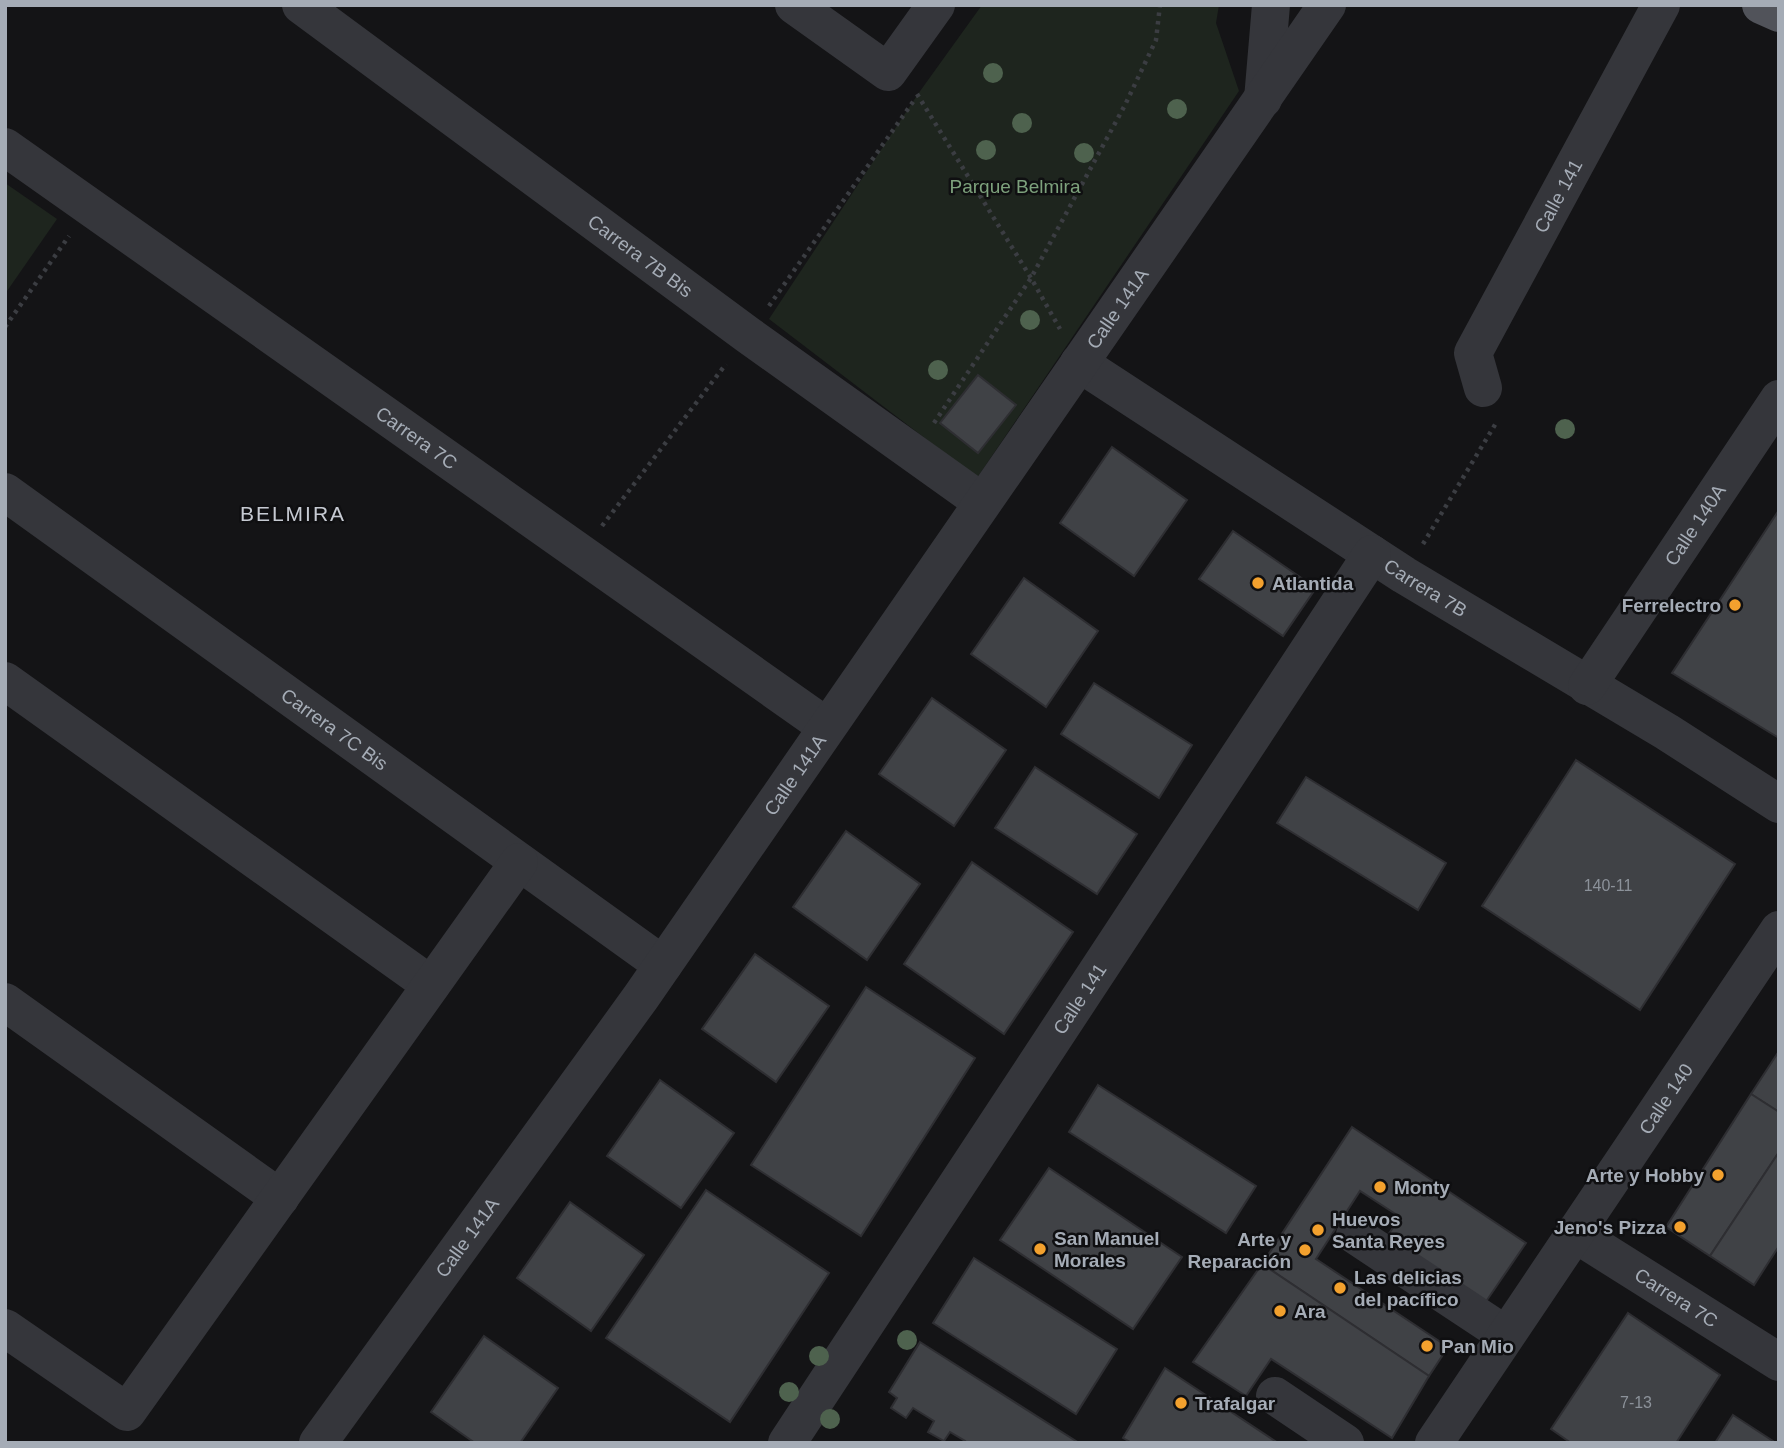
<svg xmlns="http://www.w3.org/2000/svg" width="1784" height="1448" viewBox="0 0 1784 1448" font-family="Arial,sans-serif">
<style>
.green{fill:#1e251e}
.building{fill:#404246;stroke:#2e2e32;stroke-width:2}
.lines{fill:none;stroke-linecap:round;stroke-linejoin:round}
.path{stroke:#3b3d42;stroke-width:4.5;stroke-dasharray:3.5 5;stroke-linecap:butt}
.minor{stroke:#35363b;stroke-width:38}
.major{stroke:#51535a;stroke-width:38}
.tree{fill:#4e624e}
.poi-dot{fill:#f3a12e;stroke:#0f0f11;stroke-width:2.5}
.labels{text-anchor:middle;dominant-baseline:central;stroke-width:5;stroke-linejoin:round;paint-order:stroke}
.number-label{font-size:16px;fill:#8c929a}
.park-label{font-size:19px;fill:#7da17c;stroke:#0f0f11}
.street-label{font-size:19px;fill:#a5acb6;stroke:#0f0f11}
.poi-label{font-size:19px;font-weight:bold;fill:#a5acb6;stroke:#0f0f11;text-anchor:start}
.neighbourhood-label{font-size:21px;letter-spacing:2px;fill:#c6cad2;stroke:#0f0f11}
</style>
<rect width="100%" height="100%" fill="#141416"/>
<g class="green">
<polygon points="982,5 1219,5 1216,23 1239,91 977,478 769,319 918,94"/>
<polygon points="5,183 57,219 5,294"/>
</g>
<g class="building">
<polygon points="978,375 1016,405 978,453 940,423"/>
<polygon points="1112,447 1187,500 1134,576 1060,523"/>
<polygon points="1779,510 1779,738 1672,673"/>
<polygon points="1233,531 1316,588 1283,636 1199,579"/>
<polygon points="1024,578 1098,631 1046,707 971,654"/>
<polygon points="1094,683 1192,745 1159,798 1061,734"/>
<polygon points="932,698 1006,750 954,826 879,774"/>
<polygon points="1576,760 1735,864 1640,1010 1482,906"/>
<polygon points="1035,767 1137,834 1097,894 995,828"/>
<polygon points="1306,777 1446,863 1418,910 1277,823"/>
<polygon points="846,831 920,884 867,960 793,907"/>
<polygon points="972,862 1073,932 1004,1034 904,964"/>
<polygon points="755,954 829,1006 776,1082 702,1029"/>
<polygon points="866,987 975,1058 861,1236 751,1165"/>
<polygon points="1779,1051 1779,1112 1751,1094"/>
<polygon points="660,1080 734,1133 681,1208 607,1156"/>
<polygon points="1098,1085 1256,1186 1226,1233 1069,1132"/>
<polygon points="1751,1094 1779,1112 1779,1152 1710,1256 1666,1227"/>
<polygon points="1352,1127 1526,1243 1485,1303 1386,1238 1400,1217 1360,1191 1316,1259 1448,1347 1429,1376 1262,1264"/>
<polygon points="1779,1152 1779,1246 1754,1285 1710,1256"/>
<polygon points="1049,1168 1182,1257 1133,1329 1000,1240"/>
<polygon points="706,1190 829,1273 730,1422 606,1338"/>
<polygon points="570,1202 644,1255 591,1331 517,1278"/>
<polygon points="974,1258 1117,1349 1076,1414 933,1323"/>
<polygon points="1262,1264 1429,1376 1392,1438 1271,1359 1246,1396 1193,1362"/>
<polygon points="1628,1313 1720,1375 1676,1443 1571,1443 1551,1429"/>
<polygon points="484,1336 558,1388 520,1443 475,1443 431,1412"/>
<polygon points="920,1342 1079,1443 964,1443 965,1441 950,1432 944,1441 928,1432 934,1421 913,1408 906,1418 891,1408 897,1398 889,1392"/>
<polygon points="1165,1368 1278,1443 1132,1443 1123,1438"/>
<polygon points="1733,1415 1776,1443 1715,1443"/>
</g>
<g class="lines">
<g class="path">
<polyline points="917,94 1031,278 1060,329"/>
<polyline points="769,306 915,99"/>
<polyline points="5,327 69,236"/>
<polyline points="934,423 1031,278 1125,105 1156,40 1160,5"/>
<polyline points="602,526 726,364"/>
<polyline points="1423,544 1496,423"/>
</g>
<g class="minor">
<path id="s1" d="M301 5 748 335 982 502"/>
<polyline points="794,5 888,72 936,5"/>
<polyline points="1263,99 1271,5"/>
<path id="s2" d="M5 147 827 727"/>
<path id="s3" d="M1079 363 1404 575 1667 732 1779 804"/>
<path id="s4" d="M1483 388 1473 353 1661 5"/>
<path id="s5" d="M5 492 663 965"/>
<polyline points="5,681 431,985"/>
<path id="s6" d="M1587 686 1779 399"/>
<polyline points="5,1002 280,1198"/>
<path id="s7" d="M1574 1233 1779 1362"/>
<polyline points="1355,1235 1506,1335"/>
<polyline points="5,1328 127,1412 519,862"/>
<polyline points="1275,1396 1345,1443"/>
<path id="s8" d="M318 1443 641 997 1327 5"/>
<path id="s9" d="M787 1443 1372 554"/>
<path id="s10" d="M1434 1443 1779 930"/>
</g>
<polyline class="major" points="1761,5 1779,13"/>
</g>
<g class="tree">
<circle cx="993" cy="73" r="10"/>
<circle cx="1177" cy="109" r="10"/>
<circle cx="1022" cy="123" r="10"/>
<circle cx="986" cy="150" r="10"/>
<circle cx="1084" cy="153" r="10"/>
<circle cx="1030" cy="320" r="10"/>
<circle cx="938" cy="370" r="10"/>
<circle cx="1565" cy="429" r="10"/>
<circle cx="907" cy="1340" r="10"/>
<circle cx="819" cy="1356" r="10"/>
<circle cx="789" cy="1392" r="10"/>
<circle cx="830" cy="1419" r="10"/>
</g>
<g class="poi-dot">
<circle cx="1258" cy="583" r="7"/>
<circle cx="1735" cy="605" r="7"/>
<circle cx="1718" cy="1175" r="7"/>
<circle cx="1380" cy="1187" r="7"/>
<circle cx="1680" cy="1227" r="7"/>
<circle cx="1318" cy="1230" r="7"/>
<circle cx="1040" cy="1249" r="7"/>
<circle cx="1305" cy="1250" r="7"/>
<circle cx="1340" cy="1288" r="7"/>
<circle cx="1280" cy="1311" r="7"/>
<circle cx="1427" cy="1346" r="7"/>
<circle cx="1181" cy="1403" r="7"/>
</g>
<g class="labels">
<g class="number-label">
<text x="1608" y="885">140-11</text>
<text x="1636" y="1402">7-13</text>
</g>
<g class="park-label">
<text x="1015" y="186">Parque Belmira</text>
</g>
<g class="street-label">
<text stroke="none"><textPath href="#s4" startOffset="215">Calle 141</textPath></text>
<text stroke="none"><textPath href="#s1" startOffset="422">Carrera 7B Bis</textPath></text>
<text stroke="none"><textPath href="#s8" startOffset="1388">Calle 141A</textPath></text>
<text stroke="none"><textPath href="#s2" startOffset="504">Carrera 7C</textPath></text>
<text stroke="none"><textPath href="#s6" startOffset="194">Calle 140A</textPath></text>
<text stroke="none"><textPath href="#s3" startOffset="413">Carrera 7B</textPath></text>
<text stroke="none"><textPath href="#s5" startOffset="406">Carrera 7C Bis</textPath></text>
<text stroke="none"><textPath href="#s8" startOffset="821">Calle 141A</textPath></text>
<text stroke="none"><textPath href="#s9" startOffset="532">Calle 141</textPath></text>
<text stroke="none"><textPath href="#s10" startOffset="415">Calle 140</textPath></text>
<text stroke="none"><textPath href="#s8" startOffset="254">Calle 141A</textPath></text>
<text stroke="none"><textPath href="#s7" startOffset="121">Carrera 7C</textPath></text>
</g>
<g class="poi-label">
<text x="1272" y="583">Atlantida</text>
<text x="1721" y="605" text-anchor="end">Ferrelectro</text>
<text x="1704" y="1175" text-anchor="end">Arte y Hobby</text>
<text x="1394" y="1187">Monty</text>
<text x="1332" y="1219">Huevos<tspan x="1332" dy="22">Santa Reyes</tspan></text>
<text x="1666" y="1227" text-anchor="end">Jeno's Pizza</text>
<text x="1054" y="1238">San Manuel<tspan x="1054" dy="22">Morales</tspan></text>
<text x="1291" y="1239" text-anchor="end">Arte y<tspan x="1291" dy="22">Reparación</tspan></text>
<text x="1354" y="1277">Las delicias<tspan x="1354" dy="22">del pacífico</tspan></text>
<text x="1294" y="1311">Ara</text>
<text x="1441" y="1346">Pan Mio</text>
<text x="1195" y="1403">Trafalgar</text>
</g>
<g class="neighbourhood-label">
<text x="293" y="513">BELMIRA</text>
</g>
</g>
<rect width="1784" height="1448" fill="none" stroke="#a5acb6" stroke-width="14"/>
</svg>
